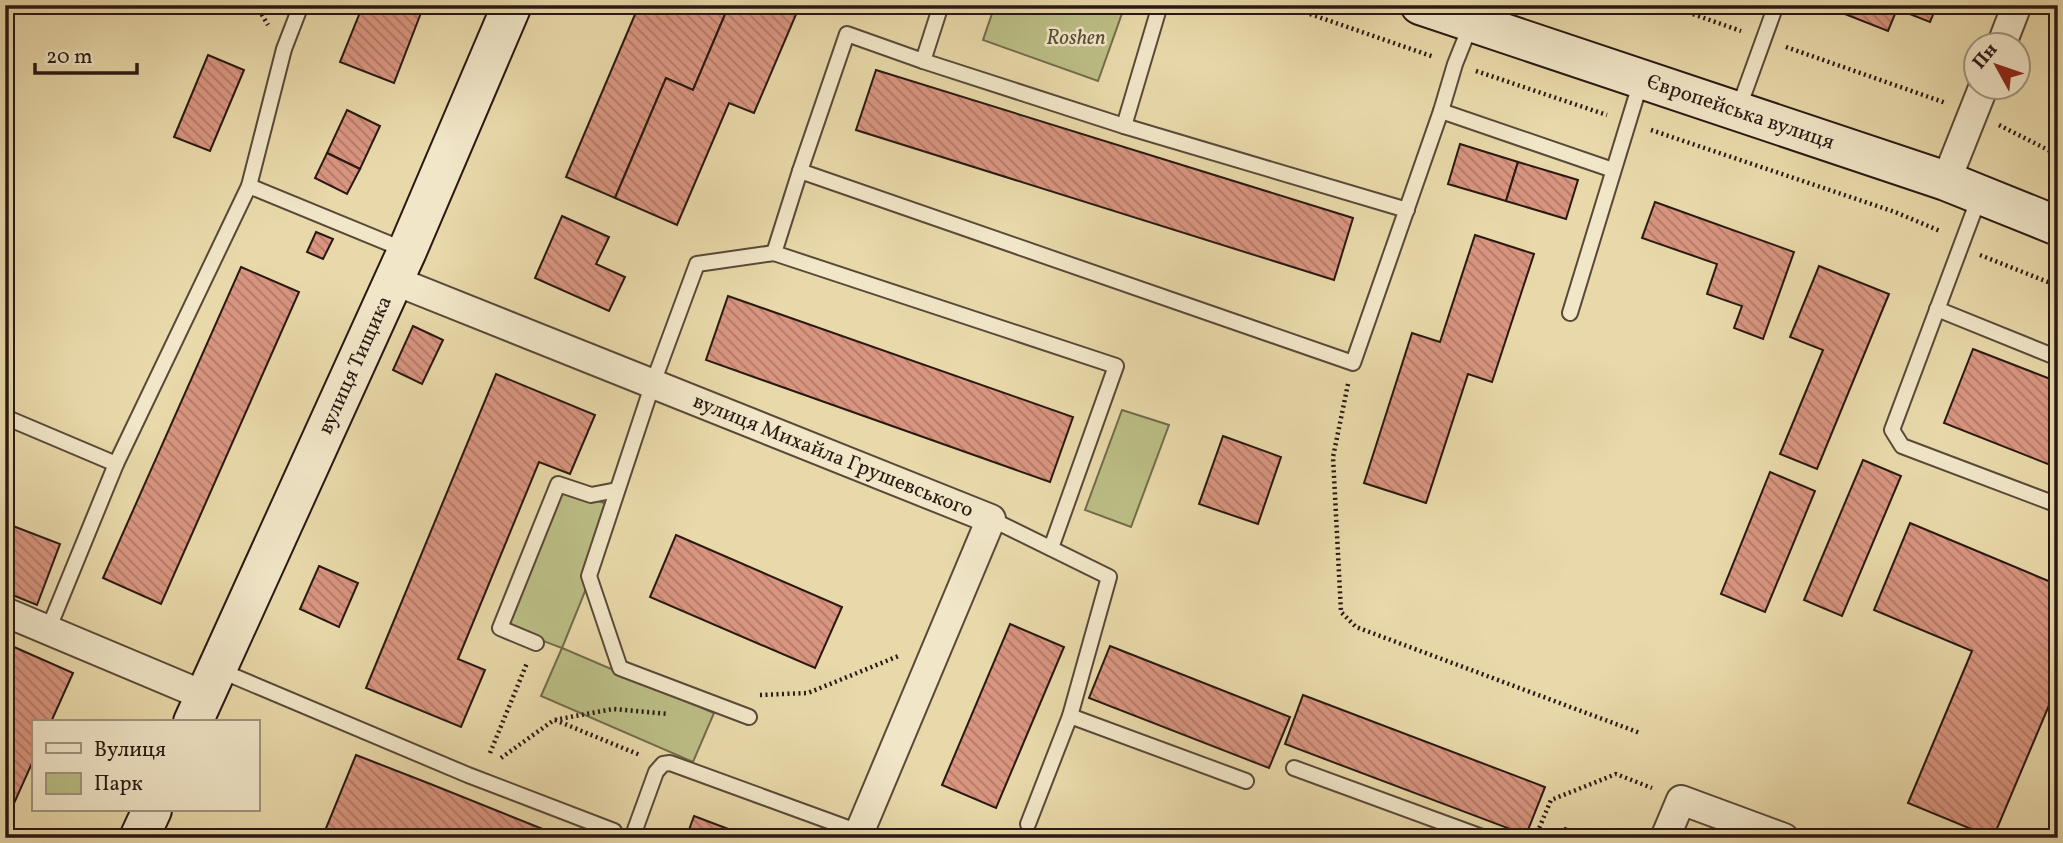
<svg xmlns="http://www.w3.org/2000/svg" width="2063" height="843" viewBox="0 0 2063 843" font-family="Vollkorn,serif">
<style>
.park{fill:#bbbe85;stroke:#726c4c;stroke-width:2}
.building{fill:url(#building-back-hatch);stroke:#291912;stroke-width:2}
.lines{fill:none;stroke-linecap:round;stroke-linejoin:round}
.lane-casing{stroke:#594938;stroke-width:18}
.street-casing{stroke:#594938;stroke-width:32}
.secondary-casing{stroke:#291912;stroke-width:42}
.path{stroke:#291912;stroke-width:4.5;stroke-dasharray:2 3.5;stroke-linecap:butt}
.lane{stroke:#f1e6c8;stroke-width:14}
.street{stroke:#f1e6c8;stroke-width:28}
.secondary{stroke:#f1e6c8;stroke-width:38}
.labels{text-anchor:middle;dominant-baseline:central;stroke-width:5;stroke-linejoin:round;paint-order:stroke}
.park-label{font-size:21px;font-style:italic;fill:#554b34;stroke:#f1e6c8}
.street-label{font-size:21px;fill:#291912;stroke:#f1e6c8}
</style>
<defs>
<pattern id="building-back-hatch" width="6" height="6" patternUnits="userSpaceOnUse" patternTransform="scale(1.75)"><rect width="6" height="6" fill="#d99580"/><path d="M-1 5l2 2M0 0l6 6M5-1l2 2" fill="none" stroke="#b07967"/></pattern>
</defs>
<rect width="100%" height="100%" fill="#e9d9aa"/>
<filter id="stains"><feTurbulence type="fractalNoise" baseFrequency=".00286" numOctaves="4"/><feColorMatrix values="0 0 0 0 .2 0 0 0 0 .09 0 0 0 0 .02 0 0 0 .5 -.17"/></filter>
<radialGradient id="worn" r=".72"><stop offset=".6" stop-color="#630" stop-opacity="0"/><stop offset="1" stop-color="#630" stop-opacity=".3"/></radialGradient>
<g class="park">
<polygon points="995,5 1125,5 1098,81 983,40"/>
<polygon points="1122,410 1169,425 1131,527 1085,510"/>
<polygon points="558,487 610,505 588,584 562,648 714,713 693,762 541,696 562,648 504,626"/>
</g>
<g class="building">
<polygon points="363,5 424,5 394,83 340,62"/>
<polygon points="639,5 729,5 693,90 666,78 615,198 566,177"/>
<polygon points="729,5 800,5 754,113 729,103 677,225 615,198 666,78 693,90"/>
<polygon points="1822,5 1937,5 1930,22 1897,9 1888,31"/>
<polygon points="208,55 244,70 210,151 174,137"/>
<polygon points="876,70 1353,218 1334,280 856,130"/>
<polygon points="347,110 380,126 360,169 327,153"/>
<polygon points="1460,144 1518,162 1506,201 1448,184"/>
<polygon points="327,153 360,169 347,194 315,178"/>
<polygon points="1518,162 1578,180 1566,219 1506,201"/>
<polygon points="1655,202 1794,252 1763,339 1734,328 1742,306 1707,294 1717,264 1642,238"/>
<polygon points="562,216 609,237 596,264 625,277 609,311 535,278"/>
<polygon points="316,232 333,239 323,259 307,252"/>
<polygon points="1475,235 1534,254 1492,382 1468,374 1426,503 1364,483 1412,333 1440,342"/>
<polygon points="1819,266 1889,294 1817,469 1780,454 1823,350 1790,337"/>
<polygon points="241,267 299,292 161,604 103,578"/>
<polygon points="728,296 1073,417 1050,482 706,360"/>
<polygon points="413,326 443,340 422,384 393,370"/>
<polygon points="1973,349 2058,382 2058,468 1944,423"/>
<polygon points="496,374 595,415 570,474 539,462 458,659 485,670 461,727 366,688"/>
<polygon points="1223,436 1281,457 1258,524 1199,504"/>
<polygon points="1863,460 1901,476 1842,616 1804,600"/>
<polygon points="1770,472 1815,491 1765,612 1721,594"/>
<polygon points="1910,523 2058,585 2058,684 1993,838 1908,803 1972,651 1874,610"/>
<polygon points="13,526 60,544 37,605 5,592 5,547"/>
<polygon points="676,535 842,607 815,668 650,597"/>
<polygon points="319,566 358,583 339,627 300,609"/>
<polygon points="1010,624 1064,647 996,808 942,785"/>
<polygon points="5,643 73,673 51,722 33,722 33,761 7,819 5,818"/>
<polygon points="1110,646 1290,717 1269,768 1089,698"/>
<polygon points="1303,695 1545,787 1526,835 1285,744"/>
<polygon points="356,755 428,783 565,838 322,838"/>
<polygon points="694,816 752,838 686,838"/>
<polygon points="1565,828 1589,838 1561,838"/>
</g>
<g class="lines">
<defs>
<g id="lane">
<polyline points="941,5 923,61 1124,126 1407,210"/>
<polyline points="923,61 847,34 800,171 1353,363 1441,111 1455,64 1471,24"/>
<polyline points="1738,110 1776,5"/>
<polyline points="1441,111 1613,170"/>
<polyline points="1124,126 1160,5"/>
<polyline points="800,171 774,253 1116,366 1051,548"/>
<polyline points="249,186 405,250"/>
<polyline points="1980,195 1892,430 1902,446 2058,505"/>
<polyline points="1937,309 2058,358"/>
<polyline points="1570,313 1641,81"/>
<polyline points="5,417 116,464"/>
<polyline points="991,519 1109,577 1070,716 1028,824"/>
<polyline points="48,630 116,464 249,186 284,49 301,5"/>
<polyline points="536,643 500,628 558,484 591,495 617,490"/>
<polyline points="219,670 468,775 614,831"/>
<polyline points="1070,716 1246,781"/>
<polyline points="749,717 620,668 589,576 653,383 697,264 774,253"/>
<polyline points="1294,768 1485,838"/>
<polyline points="632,838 656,772 663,764 670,763 859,832"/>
</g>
<g id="street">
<polyline points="2001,46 2017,5"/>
<polyline points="1946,181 1983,88"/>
<path id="s1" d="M393 280 991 519 857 838"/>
<polyline points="5,612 205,696"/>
<polyline points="1665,838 1681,800 1784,838"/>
</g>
<g id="secondary">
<path id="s2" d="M1420 5 1946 181 2058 226"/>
<path id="s3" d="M193 722 407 251 512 5"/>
<polyline points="139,838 152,810"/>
</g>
</defs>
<use href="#lane" class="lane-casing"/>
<use href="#street" class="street-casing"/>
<use href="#secondary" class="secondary-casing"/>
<g class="path">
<polyline points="256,5 268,25"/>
<polyline points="1284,5 1434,57"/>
<polyline points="1667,5 1741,31"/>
<polyline points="1786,47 1946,103"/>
<polyline points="1476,71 1607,115"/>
<polyline points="1999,125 2058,155"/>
<polyline points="1651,130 1895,212 1940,231"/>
<polyline points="1980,255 2058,286"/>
<polyline points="1348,384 1333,457 1341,612 1356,627 1640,733"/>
<polyline points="760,695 808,693 901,655"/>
<polyline points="555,720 640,755"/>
<polyline points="490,753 527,663"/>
<polyline points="501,758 554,720 613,709 668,714"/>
<polyline points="1535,838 1551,800 1616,774 1652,788"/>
</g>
<use href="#lane" class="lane"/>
<use href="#street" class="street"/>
<use href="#secondary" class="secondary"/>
</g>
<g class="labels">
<g class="park-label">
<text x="1076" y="38">Roshen</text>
</g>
<g class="street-label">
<text stroke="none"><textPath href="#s2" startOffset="338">Європейська вулиця</textPath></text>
<text stroke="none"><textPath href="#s3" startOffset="392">вулиця Тищика</textPath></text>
<text stroke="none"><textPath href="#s1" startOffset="474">вулиця Михайла Грушевського</textPath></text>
</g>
</g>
<rect width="2063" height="843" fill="none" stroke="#e9d9aa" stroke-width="28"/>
<rect x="7" y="7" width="2049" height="829" fill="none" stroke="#291912" stroke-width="3.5"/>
<rect x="14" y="14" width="2035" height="815" fill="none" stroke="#291912" stroke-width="2"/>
<rect x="32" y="720" width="228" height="91" fill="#f1e6c8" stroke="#a1947f" stroke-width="2"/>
<rect x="46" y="743" width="35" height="10" fill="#f1e6c8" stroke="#a1947f" stroke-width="2"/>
<text x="94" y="756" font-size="21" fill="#291912">Вулиця</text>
<rect x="46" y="773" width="35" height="21" fill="#bbbe85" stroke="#a1947f" stroke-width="2"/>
<text x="94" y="790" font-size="21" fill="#291912">Парк</text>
<g transform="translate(1997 66) rotate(310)"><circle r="33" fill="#f1e6c8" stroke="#a1947f" stroke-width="2"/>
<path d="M0-5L12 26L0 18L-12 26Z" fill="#8f2418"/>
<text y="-10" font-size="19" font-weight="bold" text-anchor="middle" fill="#291912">Пн</text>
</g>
<path d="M35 63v10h102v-10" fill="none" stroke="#291912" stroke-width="3.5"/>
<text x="46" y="63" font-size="21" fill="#291912" stroke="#f1e6c8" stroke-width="5" paint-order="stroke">20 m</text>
<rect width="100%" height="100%" filter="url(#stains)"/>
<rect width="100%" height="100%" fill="url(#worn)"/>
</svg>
